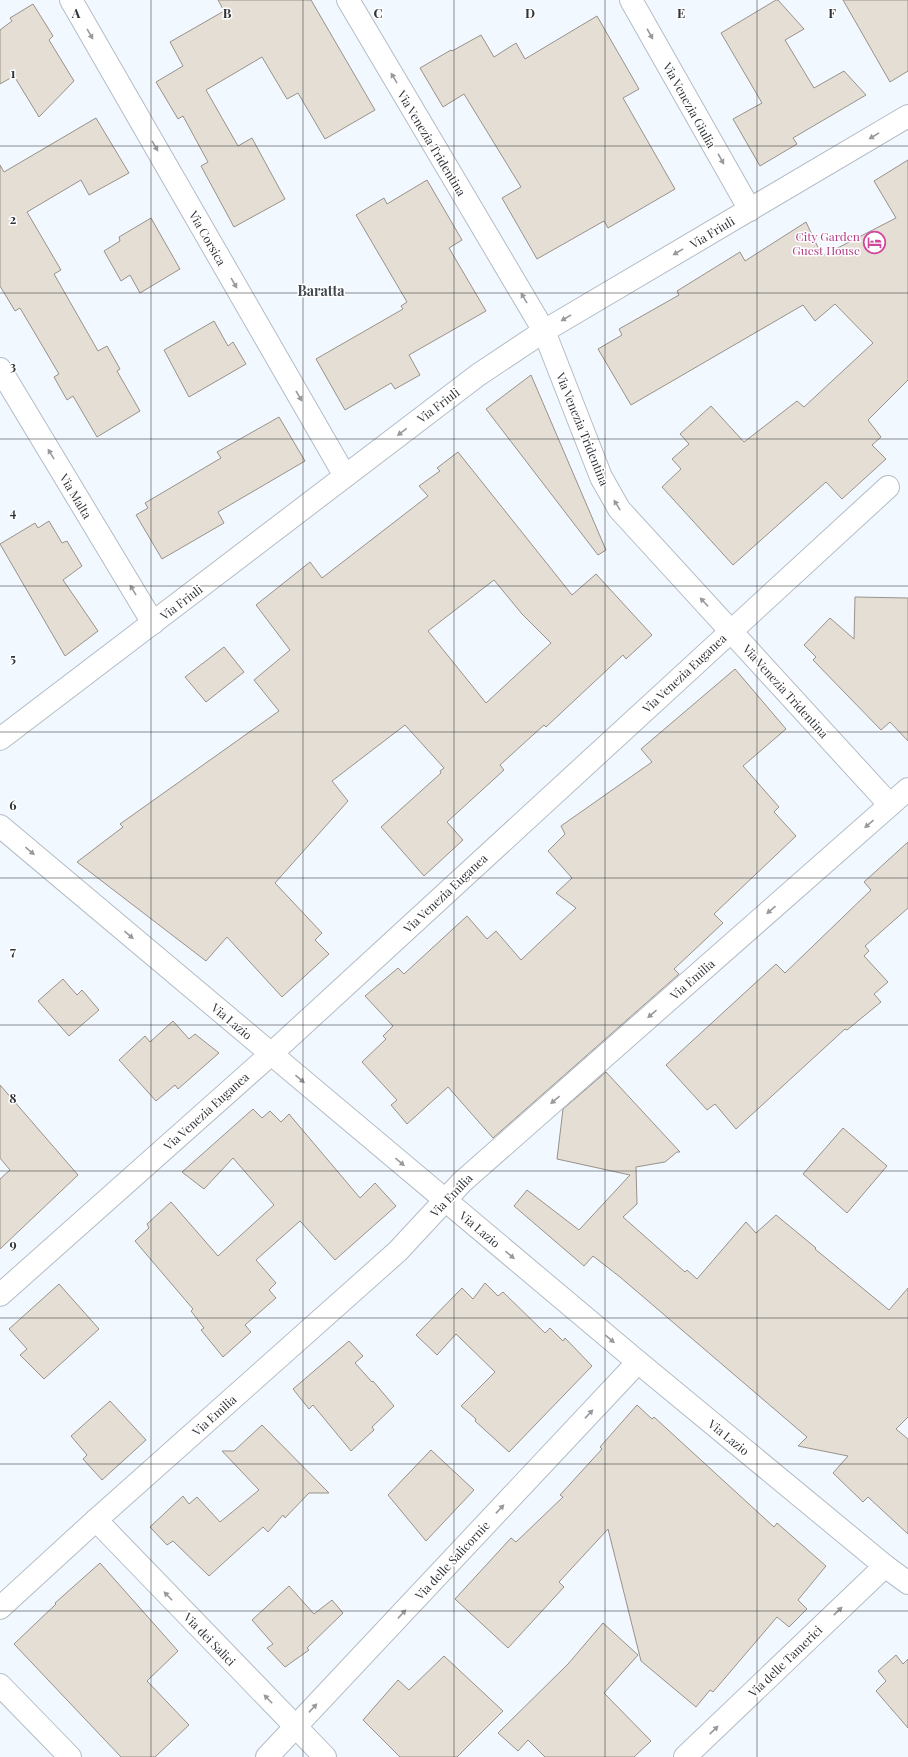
<svg xmlns="http://www.w3.org/2000/svg" width="908" height="1757" viewBox="0 0 908 1757" font-family="'Playfair Display',serif">
<style>
.building{fill:#e5ded4;stroke:#99928a;fill-rule:evenodd}
.lines{fill:none;stroke-linecap:round;stroke-linejoin:round}
.minor-casing{stroke:#b4bcc5;stroke-width:24}
.minor{stroke:#fff;stroke-width:22}
.oneway{fill:#98999b}
.grid{fill:none;stroke:#303337;stroke-width:1;stroke-opacity:0.55}
.labels{text-anchor:middle;dominant-baseline:central;stroke-width:3;stroke-linejoin:round;paint-order:stroke}
.street-label{font-size:12px;fill:#303337;stroke:#fff}
.hotel-label{font-size:12px;fill:#b23c85;stroke:#fff;text-anchor:end}
.quarter-label{font-size:14px;font-weight:bold;fill:#41484f;stroke:#fff}
.grid-label{font-size:13px;text-anchor:middle;font-weight:bold;fill:#303337;stroke:#fff;stroke-width:3;stroke-linejoin:round;paint-order:stroke}
</style>
<rect width="100%" height="100%" fill="#f1f8ff"/>
<g class="building">
<polygon points="218,0 311,0 375,110 325,139 298,93 287,99 262,57 206,90 238,146 252,138 285,199 234,227 201,166 208,162 183,116 178,119 156,82 183,66 170,42 224,11"/>
<polygon points="776,0 778,0 804,29 785,40 814,88 844,71 866,95 793,138 797,144 760,166 733,119 762,103 721,33"/>
<polygon points="843,0 908,0 908,71 890,82"/>
<polygon points="33,4 53,36 49,40 74,81 39,117 14,76 0,84 0,30 12,21 10,18"/>
<polygon points="597,16 639,89 623,98 675,189 608,228 604,221 537,259 502,198 521,187 464,94 443,107 420,68 451,50 452,51 481,35 494,57 516,43 525,59"/>
<polygon points="96,118 129,173 89,195 81,180 27,212 61,270 54,274 98,351 107,346 120,369 117,371 140,411 97,437 73,396 67,400 54,377 59,374 20,308 15,311 0,286 0,165 4,172"/>
<polygon points="908,160 908,380 868,420 881,437 872,445 886,459 842,499 826,482 733,565 662,487 681,469 672,459 689,444 680,434 711,406 744,442 797,401 804,407 873,343 835,304 815,321 803,305 631,405 598,349 622,335 619,329 679,295 677,291 740,252 745,261 806,222 822,256 896,218 874,181"/>
<polygon points="427,180 462,240 449,248 486,311 409,355 420,375 395,389 391,383 345,410 316,359 403,309 401,306 407,302 356,215 384,198 387,204"/>
<polygon points="151,218 180,269 140,293 130,275 121,281 104,251 120,241 119,237"/>
<polygon points="214,321 228,346 233,342 246,364 189,397 164,350"/>
<polygon points="531,375 606,550 598,555 486,409"/>
<polygon points="279,417 305,461 218,512 224,523 162,559 136,515 148,508 145,503 221,458 217,452"/>
<path d="M458 452 572 595 596 574 652 635 626 659 623 655 546 727 544 725 500 765 504 770 447 822 463 840 424 876 381 827 441 773 440 771 444 768 405 725 332 781 348 801 275 883 322 933 315 940 329 954 282 997 227 937 206 961 77 862 123 827 120 824 279 711 254 680 290 650 256 605 310 562 322 578 428 496 419 486 440 471 437 468ZM494 580 522 614 551 643 486 703 428 631Z"/>
<polygon points="49,521 62,543 67,541 82,566 63,580 98,631 65,656 0,544 35,523 38,528"/>
<polygon points="855,597 908,598 908,741 890,722 881,730 813,660 816,657 804,645 830,618 854,639"/>
<polygon points="224,647 244,672 206,702 185,677"/>
<polygon points="735,669 786,729 743,766 779,807 774,812 796,836 714,914 723,923 674,969 679,974 493,1138 448,1087 407,1124 391,1105 397,1100 362,1062 386,1039 383,1036 393,1026 365,996 398,968 404,974 467,916 487,939 496,931 521,960 576,908 556,893 572,878 548,851 565,834 561,826 652,762 641,749"/>
<polygon points="908,842 908,908 865,946 869,951 864,956 888,982 874,994 881,1002 847,1030 845,1029 736,1129 715,1104 707,1110 666,1065 776,964 785,973 871,890 864,882"/>
<polygon points="63,979 77,995 82,990 99,1010 69,1036 38,1001"/>
<polygon points="173,1021 189,1039 195,1034 219,1053 178,1089 175,1085 156,1101 119,1060 145,1036 150,1042"/>
<polygon points="606,1072 680,1152 677,1152 665,1162 636,1167 637,1204 623,1217 685,1272 687,1270 697,1279 746,1222 756,1233 776,1215 816,1248 815,1249 889,1310 908,1288 908,1417 896,1429 908,1439 908,1534 868,1497 863,1502 833,1473 848,1456 798,1446 807,1437 620,1277 593,1256 584,1266 514,1206 527,1190 579,1230 630,1175 557,1159 563,1109"/>
<polygon points="0,1085 78,1175 0,1249 0,1179 10,1170 0,1158"/>
<polygon points="253,1109 262,1118 270,1111 281,1122 289,1114 360,1198 375,1183 396,1206 335,1260 300,1221 256,1260 276,1283 269,1290 276,1298 245,1325 251,1332 223,1357 201,1330 204,1328 191,1311 193,1309 135,1241 149,1228 147,1224 171,1202 218,1256 274,1205 233,1158 204,1189 182,1172"/>
<polygon points="843,1128 887,1166 847,1213 803,1174"/>
<polygon points="485,1283 498,1296 503,1292 545,1333 550,1328 563,1341 565,1338 592,1366 509,1452 475,1421 476,1419 461,1406 495,1372 456,1334 437,1355 416,1335 462,1288 473,1299"/>
<polygon points="59,1284 99,1329 44,1379 20,1355 27,1349 9,1329"/>
<polygon points="349,1341 363,1356 355,1363 372,1382 373,1381 394,1406 372,1427 374,1430 351,1451 313,1405 309,1409 293,1389"/>
<polygon points="110,1401 146,1440 102,1480 83,1459 87,1455 71,1436"/>
<polygon points="637,1405 652,1419 654,1417 774,1527 777,1523 826,1566 798,1600 807,1609 789,1627 777,1617 713,1692 710,1690 696,1707 641,1661 608,1529 559,1582 564,1587 508,1648 455,1599 511,1538 516,1542 563,1497 560,1495 602,1449 600,1447"/>
<polygon points="262,1425 329,1493 309,1493 285,1518 283,1515 268,1532 263,1527 209,1576 173,1541 167,1545 150,1527 183,1496 189,1504 197,1497 220,1522 259,1490 222,1451 234,1451"/>
<polygon points="431,1450 474,1490 426,1541 388,1495"/>
<polygon points="100,1563 178,1651 147,1681 189,1725 155,1757 121,1757 14,1644 56,1604 55,1603"/>
<polygon points="289,1586 314,1614 332,1600 343,1613 307,1648 309,1650 285,1667 267,1648 273,1644 252,1620"/>
<polygon points="603,1623 638,1655 604,1693 651,1741 634,1757 545,1757 528,1740 518,1751 498,1733 568,1664"/>
<polygon points="896,1655 903,1664 908,1659 908,1728 876,1691 886,1681 878,1671"/>
<polygon points="444,1656 503,1711 457,1757 400,1757 363,1720 398,1680 409,1690"/>
</g>
<g class="lines">
<defs>
<g id="minor">
<polyline points="71,0 345,476"/>
<polyline points="348,0 544,331 601,477 619,509 890,805"/>
<polyline points="631,0 750,210"/>
<polyline points="0,369 153,623"/>
<polyline points="0,739 478,375 544,331 908,116"/>
<polyline points="0,826 638,1362 885,1566 908,1583"/>
<polyline points="0,1295 271,1054 888,487"/>
<polyline points="96,1520 325,1757"/>
<polyline points="0,1608 96,1520 398,1251 462,1182 908,789"/>
<polyline points="0,1685 70,1757"/>
<polyline points="267,1757 638,1362"/>
<polyline points="685,1757 885,1566"/>
</g>
</defs>
<use href="#minor" class="minor-casing"/>
<use href="#minor" class="minor"/>
</g>
<defs><path id="oneway-solid" d="M-6-.8H1V-3.2L6.5 0L1 3.2V.8H-6Z"/></defs>
<g class="oneway">
<use href="#oneway-solid" transform="translate(90 34) rotate(60)"/>
<use href="#oneway-solid" transform="translate(650 34) rotate(61)"/>
<use href="#oneway-solid" transform="translate(394 78) rotate(-121)"/>
<use href="#oneway-solid" transform="translate(874 136) rotate(149)"/>
<use href="#oneway-solid" transform="translate(155 146) rotate(60)"/>
<use href="#oneway-solid" transform="translate(721 159) rotate(61)"/>
<use href="#oneway-solid" transform="translate(678 252) rotate(149)"/>
<use href="#oneway-solid" transform="translate(234 283) rotate(60)"/>
<use href="#oneway-solid" transform="translate(524 298) rotate(-121)"/>
<use href="#oneway-solid" transform="translate(566 318) rotate(149)"/>
<use href="#oneway-solid" transform="translate(299 396) rotate(60)"/>
<use href="#oneway-solid" transform="translate(402 432) rotate(143)"/>
<use href="#oneway-solid" transform="translate(51 454) rotate(-121)"/>
<use href="#oneway-solid" transform="translate(617 505) rotate(-122)"/>
<use href="#oneway-solid" transform="translate(133 590) rotate(-121)"/>
<use href="#oneway-solid" transform="translate(704 602) rotate(-133)"/>
<use href="#oneway-solid" transform="translate(869 824) rotate(139)"/>
<use href="#oneway-solid" transform="translate(30 851) rotate(40)"/>
<use href="#oneway-solid" transform="translate(771 910) rotate(139)"/>
<use href="#oneway-solid" transform="translate(129 935) rotate(40)"/>
<use href="#oneway-solid" transform="translate(652 1014) rotate(139)"/>
<use href="#oneway-solid" transform="translate(300 1079) rotate(40)"/>
<use href="#oneway-solid" transform="translate(555 1100) rotate(139)"/>
<use href="#oneway-solid" transform="translate(400 1162) rotate(40)"/>
<use href="#oneway-solid" transform="translate(510 1255) rotate(40)"/>
<use href="#oneway-solid" transform="translate(610 1339) rotate(40)"/>
<use href="#oneway-solid" transform="translate(589 1414) rotate(-47)"/>
<use href="#oneway-solid" transform="translate(500 1509) rotate(-47)"/>
<use href="#oneway-solid" transform="translate(168 1596) rotate(-134)"/>
<use href="#oneway-solid" transform="translate(838 1611) rotate(-44)"/>
<use href="#oneway-solid" transform="translate(402 1614) rotate(-47)"/>
<use href="#oneway-solid" transform="translate(268 1699) rotate(-134)"/>
<use href="#oneway-solid" transform="translate(313 1708) rotate(-47)"/>
<use href="#oneway-solid" transform="translate(714 1730) rotate(-44)"/>
</g>
<path class="grid" d="M151 0V1757M303 0V1757M454 0V1757M605 0V1757M757 0V1757M0 146H908M0 293H908M0 439H908M0 586H908M0 732H908M0 878H908M0 1025H908M0 1171H908M0 1318H908M0 1464H908M0 1611H908"/>
<defs>
<symbol id="hotel-ring" viewBox="-11 -11 22 22"><circle r="9.5" fill="#fff" stroke="#d1479c" stroke-width="1.5"/><path d="M-6-4.5h1.5V1H6V5H4.5V3h-9V5H-6ZM-4 0a1.8 1.8 0 1 1 3.6 0ZM.5 0V-2.5h3Q6-2.5 6 0Z" fill="#d1479c"/></symbol>
</defs>
<g fill-rule="evenodd">
<use href="#hotel-ring" x="862" y="230" width="25" height="25"/>
</g>
<g class="labels">
<g class="street-label">
<text transform="translate(690 105) rotate(61)">Via Venezia Giulia</text>
<text transform="translate(432 143) rotate(59)">Via Venezia Tridentina</text>
<text transform="translate(712 232) rotate(-31)">Via Friuli</text>
<text transform="translate(208 238) rotate(60)">Via Corsica</text>
<text transform="translate(438 405) rotate(-37)">Via Friuli</text>
<text transform="translate(583 429) rotate(68)">Via Venezia Tridentina</text>
<text transform="translate(76 496) rotate(59)">Via Malta</text>
<text transform="translate(181 602) rotate(-37)">Via Friuli</text>
<text transform="translate(684 673) rotate(-43)">Via Venezia Euganea</text>
<text transform="translate(786 691) rotate(48)">Via Venezia Tridentina</text>
<text transform="translate(445 893) rotate(-43)">Via Venezia Euganea</text>
<text transform="translate(692 979) rotate(-41)">Via Emilia</text>
<text transform="translate(232 1021) rotate(40)">Via Lazio</text>
<text transform="translate(206 1111) rotate(-42)">Via Venezia Euganea</text>
<text transform="translate(451 1195) rotate(-46)">Via Emilia</text>
<text transform="translate(480 1229) rotate(40)">Via Lazio</text>
<text transform="translate(214 1415) rotate(-42)">Via Emilia</text>
<text transform="translate(729 1437) rotate(39)">Via Lazio</text>
<text transform="translate(452 1560) rotate(-47)">Via delle Salicornie</text>
<text transform="translate(210 1639) rotate(46)">Via dei Salici</text>
<text transform="translate(785 1661) rotate(-44)">Via delle Tamerici</text>
</g>
<g class="hotel-label">
<text x="860" y="236">City Garden<tspan x="860" dy="14">Guest House</tspan></text>
</g>
<g class="quarter-label">
<text x="321" y="290">Baratta</text>
</g>
</g>
<g class="grid-label">
<text x="76" y="18">A</text>
<text x="227" y="18">B</text>
<text x="378" y="18">C</text>
<text x="530" y="18">D</text>
<text x="681" y="18">E</text>
<text x="832" y="18">F</text>
<text x="13" y="78">1</text>
<text x="13" y="224">2</text>
<text x="13" y="371">3</text>
<text x="13" y="517">4</text>
<text x="13" y="663">5</text>
<text x="13" y="810">6</text>
<text x="13" y="956">7</text>
<text x="13" y="1103">8</text>
<text x="13" y="1249">9</text>
</g>
</svg>
